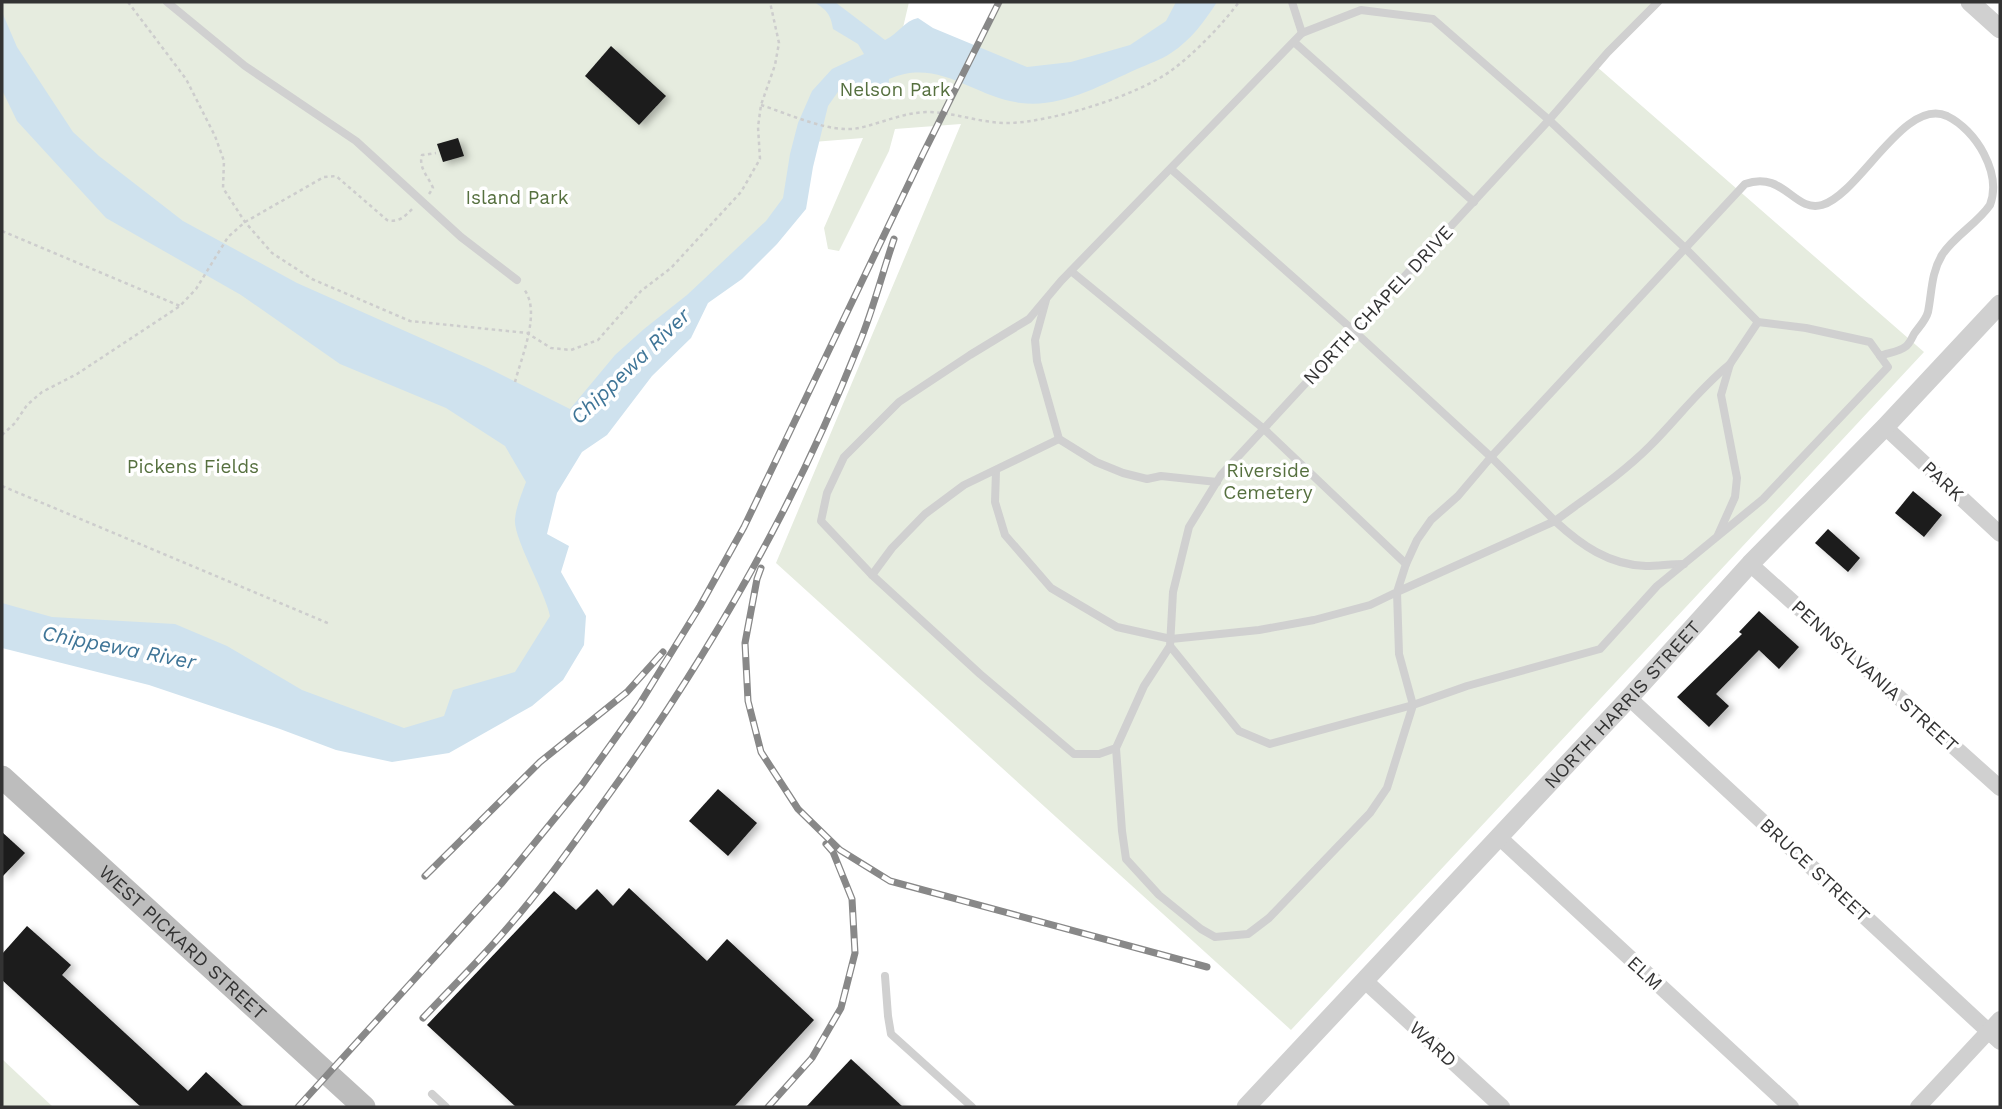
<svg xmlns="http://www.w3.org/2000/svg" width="2002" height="1109" viewBox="0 0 2002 1109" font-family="'Work Sans',sans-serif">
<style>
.green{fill:#e6ecdf}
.water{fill:#cfe2ee}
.building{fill:#1a1a1a;filter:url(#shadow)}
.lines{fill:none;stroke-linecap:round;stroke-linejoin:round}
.path{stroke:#cdcdcd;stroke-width:2.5;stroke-dasharray:3.5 3.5;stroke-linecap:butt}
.service{stroke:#d0d0d0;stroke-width:8}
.minor{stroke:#d0d0d0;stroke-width:16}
.tertiary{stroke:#d0d0d0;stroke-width:19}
.secondary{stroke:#bdbdbd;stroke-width:23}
.rail-casing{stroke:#888;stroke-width:7}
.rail{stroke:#fff;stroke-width:4.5;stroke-dasharray:13;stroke-linecap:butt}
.labels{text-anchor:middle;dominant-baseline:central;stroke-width:7;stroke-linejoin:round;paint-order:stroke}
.park-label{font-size:19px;fill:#56703f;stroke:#fff}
.street-label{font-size:19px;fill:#333;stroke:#fff}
.water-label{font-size:21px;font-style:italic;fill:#3f7597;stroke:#fff}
</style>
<defs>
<filter id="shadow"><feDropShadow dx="5" dy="3" stdDeviation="3.5" flood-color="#0004"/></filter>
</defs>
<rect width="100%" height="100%" fill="#fff"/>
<g class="green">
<polygon points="2,2 909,2 898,49 968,66 1000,2 1659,2 1596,66 1924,352 1291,1030 776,563 961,124 895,129 889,151 839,251 828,249 824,228 863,138 813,142 796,215 627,364 528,521 572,626 553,672 400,736 2,626"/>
<polygon points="2,1059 53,1107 2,1107"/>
</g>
<path class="water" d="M814 2H835L885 40C898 34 904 21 918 18L933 28 1027 67 1071 62 1130 45 1166 21 1176 2H1217C1204 22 1191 40 1171 53 1161 60 1148 64 1137 69 1101 85 1062 108 1021 103 973 97 939 57 889 79L888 93 870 86H842L828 106 813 167 806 209 777 244 742 279 708 303 691 338 652 376 607 435 582 452 557 493 547 534 569 546 561 572 586 616 584 645 563 680 532 706 449 753 392 762 336 750 280 729 149 685 2 648V603L52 617 175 624 227 646 302 690 404 728 444 716 453 690 515 672 550 616C545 591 513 538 515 519 516 507 522 493 526 482L505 446 446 408 340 364 241 295 106 218 17 121 2 90V12L17 47 73 132 99 156 183 221 297 283 486 367 570 409 615 355 644 329 687 295 766 221 783 198 790 154 798 123 812 91 832 69 864 54 858 44 833 29C831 15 827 10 814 2Z"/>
<g class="building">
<polygon points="611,46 666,96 639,125 585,76"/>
<polygon points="458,138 464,156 443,162 437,144"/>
<polygon points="1913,491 1942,515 1924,537 1895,513"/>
<polygon points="1828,529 1860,558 1848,572 1815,543"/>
<polygon points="1759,611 1799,647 1779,669 1759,650 1716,694 1729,706 1709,727 1677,697 1742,634 1739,632"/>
<polygon points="718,789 757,823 728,856 689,821"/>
<polygon points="2,832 25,853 2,877"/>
<polygon points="629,888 707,961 727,939 814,1020 734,1107 516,1107 427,1025 554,891 576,910 597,889 613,906"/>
<polygon points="27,926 71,965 62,975 188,1091 206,1072 244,1107 141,1107 2,980 2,954"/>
<polygon points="851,1059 903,1107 806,1107"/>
</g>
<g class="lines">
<g class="path">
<polyline points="128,2 186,79 215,136 224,161 223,188 245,222 272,253 312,279 410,321 527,333 551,348 571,350 598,340 641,291 671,268 741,192 760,159 758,127 761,105 775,65 779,43 770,2"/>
<path d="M761 105C789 114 831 134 859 128 882 123 902 113 926 112 955 112 982 124 1011 123 1054 121 1137 96 1172 70 1195 53 1222 25 1239 2"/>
<path d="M429 194 433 188C429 177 418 168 422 155L436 153"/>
<polyline points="2,231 180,306"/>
<path d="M515 382C522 355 542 310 523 288"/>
<path d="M2 435 15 423 27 405 42 392 77 374 180 306 196 289 228 237 245 222 324 177 336 176 387 220C400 223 405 216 414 207"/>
<polyline points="2,486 330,624"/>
</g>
<g class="service">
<polyline points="167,2 245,66 356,141 461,237 517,280"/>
<polyline points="1292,2 1302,33"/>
<polyline points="1294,42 1474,202"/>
<path d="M1171 169 1354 331 1491 457 1745 184C1784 170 1794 213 1822 205 1860 194 1904 97 1947 116 1976 130 2002 173 1990 205 1977 224 1954 236 1942 255 1931 273 1932 292 1928 312 1926 320 1919 327 1914 334 1912 338 1909 345 1905 347 1899 352 1887 353 1880 356"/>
<polyline points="1071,271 1264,429 1406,564"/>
<polyline points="1046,300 1035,340 1037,361 1059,439 1096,462 1123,473 1147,479 1161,476 1217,482"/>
<polyline points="996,471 995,502 1005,535 1051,588 1117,627 1171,639 1259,630 1314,620 1370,605 1397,592 1406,564 1417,540 1431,520 1458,496 1491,457 1555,521 1397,592 1399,654 1413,705 1387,788 1370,813 1269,918 1248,934 1215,937 1201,929 1159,895 1126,859 1122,831 1116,748"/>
<polyline points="1718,535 1735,497 1737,478 1721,395 1730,364 1758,322"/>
<path d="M1684 564C1671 564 1658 566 1646 566 1609 565 1581 545 1555 521 1587 497 1621 475 1650 446 1677 419 1700 388 1730 364"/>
<polyline points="872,575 892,548 925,514 964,485 1059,439"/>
<polyline points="1170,646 1239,731 1270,744 1413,705 1467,686 1600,649 1657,586 1763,499 1888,367 1870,342 1806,328 1758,322 1685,248 1549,120 1433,19 1361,10 1302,33 1061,281 1029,319 970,355 899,402 844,457 827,493 821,521 872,575 980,674 1074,754 1099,754 1116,748 1144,686 1170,646 1173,592 1189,527 1221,475 1549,120 1608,52 1658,2"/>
<polyline points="885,976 888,1016 891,1034 972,1107"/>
<polyline points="432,1094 446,1107"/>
</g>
<g class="minor">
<polyline points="1885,427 2000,534"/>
<polyline points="1750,564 2000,788"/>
<polyline points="1629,698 2000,1042"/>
<polyline points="1500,838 1791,1107"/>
<polyline points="1364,980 1502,1107"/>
<polyline points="1918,1107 2000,1019"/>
</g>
<g class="tertiary">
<polyline points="1970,2 2000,29"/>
<path id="s1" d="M1246 1107 1629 698 1750 564 1885 427 2000 304"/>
</g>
<path class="secondary" id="s2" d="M2 777 364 1107"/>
<defs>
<g id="rail">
<polyline points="761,568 757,579 745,643 748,701 761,752 798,809 840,850 890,881 1207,967"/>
<polyline points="425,876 540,762 627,692 663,652"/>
<path d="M423 1018C451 988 482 958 509 926 544 886 574 843 605 800 707 659 795 506 859 344 873 310 882 274 894 239"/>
<polyline points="298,1107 501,884 582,785 639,705 700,606 744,527 923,154 999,2"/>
<polyline points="768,1107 812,1058 841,1008 855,953 852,899 833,852 826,844"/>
</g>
</defs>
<use href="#rail" class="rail-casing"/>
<use href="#rail" class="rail"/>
</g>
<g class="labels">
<g class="park-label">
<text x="895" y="89">Nelson Park</text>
<text x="517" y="197">Island Park</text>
<text x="193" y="466">Pickens Fields</text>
<text x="1268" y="470">Riverside<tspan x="1268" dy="22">Cemetery</tspan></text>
</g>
<g class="street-label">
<text transform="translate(1378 305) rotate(-47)">NORTH CHAPEL DRIVE</text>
<text transform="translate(1943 481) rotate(43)">PARK</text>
<text transform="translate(1875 676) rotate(42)">PENNSYLVANIA STREET</text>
<text stroke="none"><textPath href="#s1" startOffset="551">NORTH HARRIS STREET</textPath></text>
<text transform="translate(1815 870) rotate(43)">BRUCE STREET</text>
<text stroke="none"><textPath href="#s2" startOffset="245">WEST PICKARD STREET</textPath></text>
<text transform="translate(1645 973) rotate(43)">ELM</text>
<text transform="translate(1433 1044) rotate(43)">WARD</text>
</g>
<g class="water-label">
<text transform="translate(630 366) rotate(-44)">Chippewa River</text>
<text transform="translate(119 647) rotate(11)">Chippewa River</text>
</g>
</g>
<rect width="2002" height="1109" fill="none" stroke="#333333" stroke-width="7"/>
</svg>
